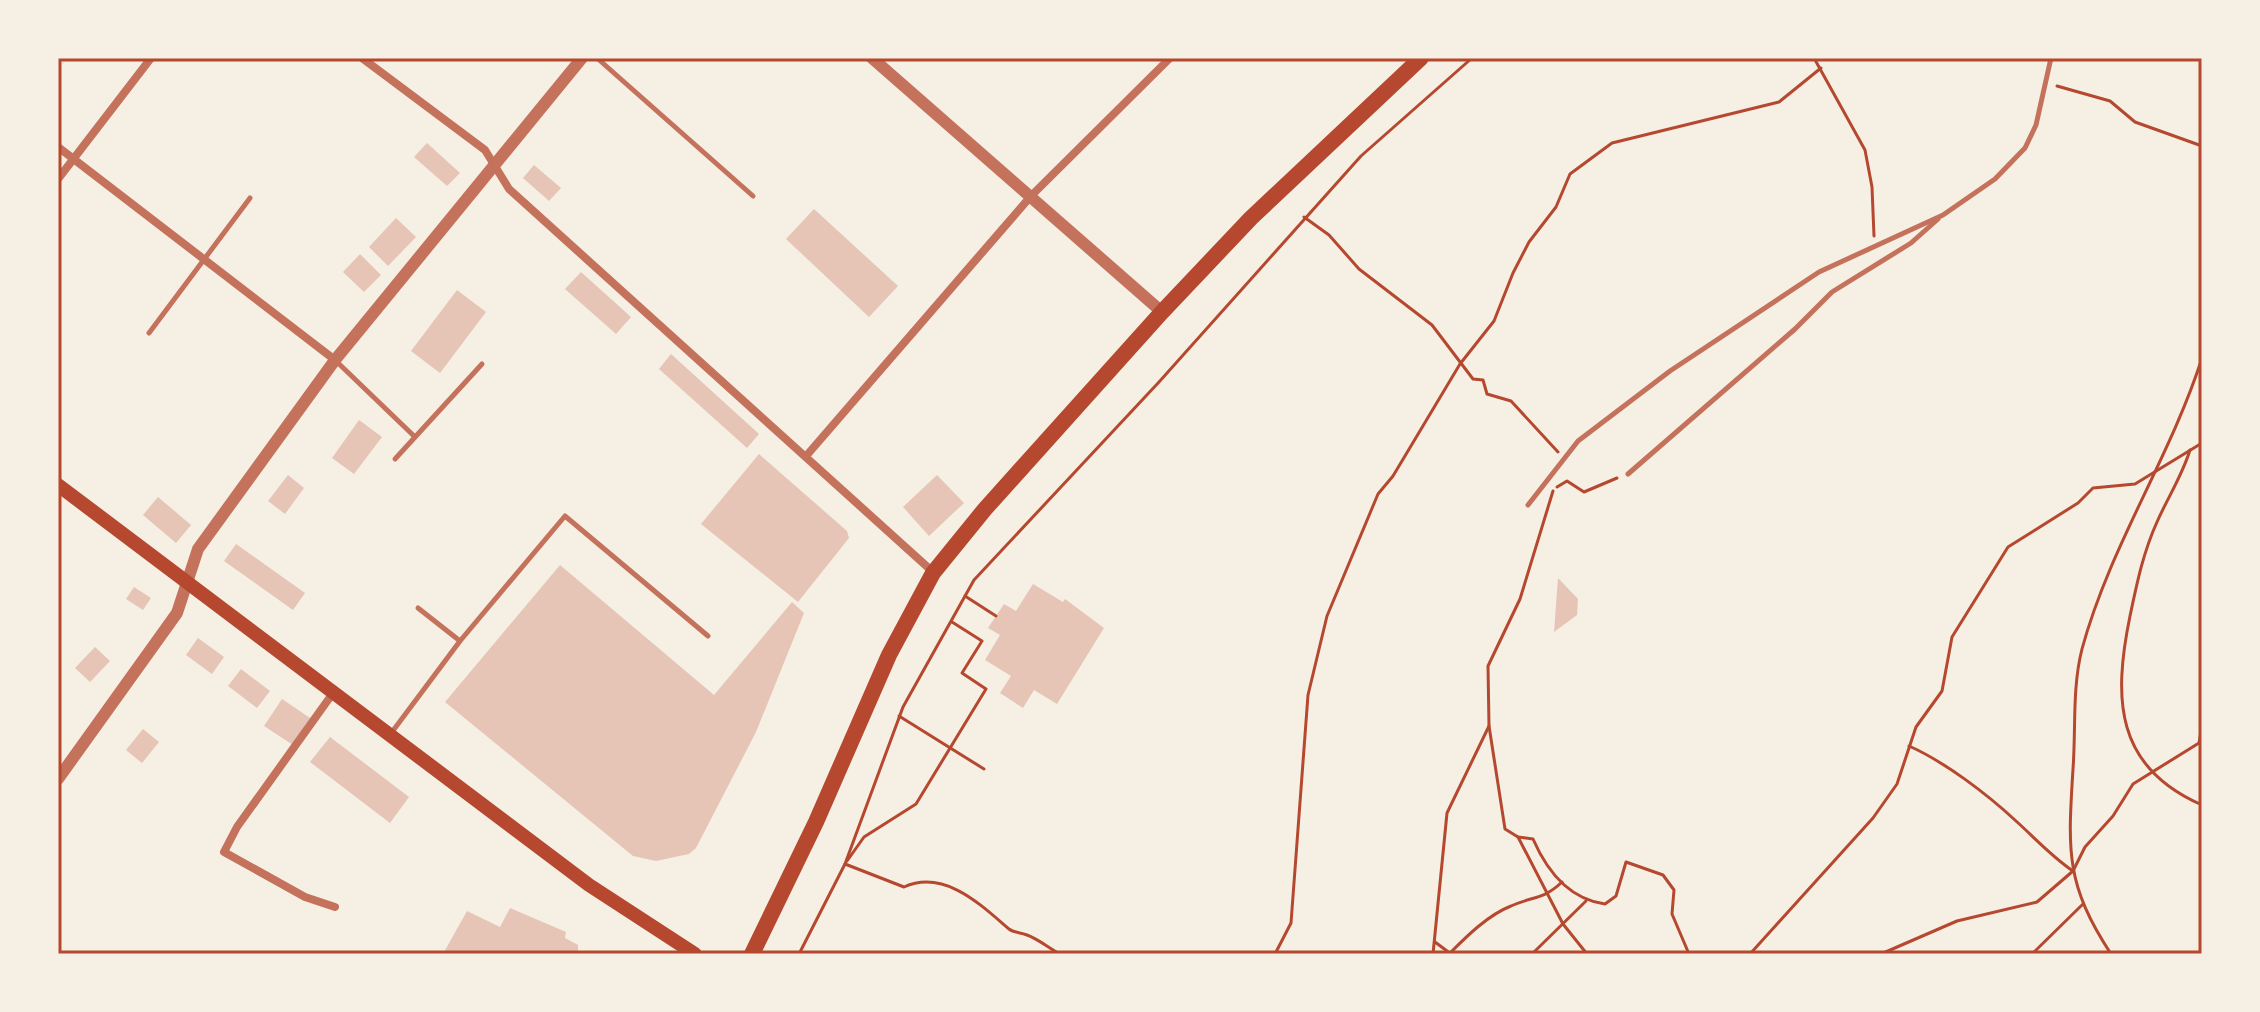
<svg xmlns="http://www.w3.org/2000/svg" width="2260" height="1012" viewBox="0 0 2260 1012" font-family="'Noto Serif',serif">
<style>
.building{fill:#e6c5b7}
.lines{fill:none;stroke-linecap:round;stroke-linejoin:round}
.path{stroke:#b5482f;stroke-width:3}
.service{stroke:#c5725c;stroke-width:5}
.minor{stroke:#c5725c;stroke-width:8}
.tertiary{stroke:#c5725c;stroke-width:12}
.secondary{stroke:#b5482f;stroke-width:14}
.primary{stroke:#b5482f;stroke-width:16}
.neatline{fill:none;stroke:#b5482f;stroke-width:3}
</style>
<rect width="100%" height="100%" fill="#f6efe4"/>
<g class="building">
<polygon points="427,143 460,173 447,186 414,157"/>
<polygon points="534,165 561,188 549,201 523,178"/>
<polygon points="814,209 898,286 869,317 786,239"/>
<polygon points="396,218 416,237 388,266 369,247"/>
<polygon points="360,254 381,275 364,292 343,272"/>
<polygon points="581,272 631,317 616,334 565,289"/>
<polygon points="457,290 486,312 440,373 411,351"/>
<polygon points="671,354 759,434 747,448 659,369"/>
<polygon points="359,420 382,437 354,474 332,458"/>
<polygon points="759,454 847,531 849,538 798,602 701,524"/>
<polygon points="288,475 304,488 285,514 268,501"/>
<polygon points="937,475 964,503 929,536 903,507"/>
<polygon points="158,497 191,525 176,543 143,515"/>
<polygon points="236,544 305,593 293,610 224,561"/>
<polygon points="560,565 714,695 792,602 804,613 756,732 696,848 689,854 656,861 633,856 445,702"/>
<polygon points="1558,578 1578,599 1577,615 1554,632"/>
<polygon points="1033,584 1063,602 1065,599 1104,628 1057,704 1034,690 1023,708 1000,693 1011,676 985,660 1000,635 988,628 1004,604 1016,611"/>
<polygon points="134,587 151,598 143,610 126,599"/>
<polygon points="198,638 224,657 212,674 186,655"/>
<polygon points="95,647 110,661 90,682 75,668"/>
<polygon points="241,669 270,691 257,708 228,686"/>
<polygon points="282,699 310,718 293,745 264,726"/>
<polygon points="143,729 159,742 142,763 126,750"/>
<polygon points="330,737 409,797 390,823 310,762"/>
<polygon points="510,908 566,932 565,938 578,945 578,954 443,954 467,911 500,927"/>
</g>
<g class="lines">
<g class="path">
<polyline points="1814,58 1865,150 1872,187 1874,236"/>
<polyline points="2202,58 2202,59"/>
<polyline points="2057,86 2110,101 2135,122 2202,146"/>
<polyline points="1304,217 1329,235 1359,269 1432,325 1473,379 1483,380 1487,394 1511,401 1558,452"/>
<path d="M2190 450C2182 476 2168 497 2157 522 2143 553 2137 583 2130 616 2113 699 2115 767 2202 805"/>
<polyline points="1557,487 1567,481 1584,492 1617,478"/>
<polyline points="965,596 996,616"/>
<polyline points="899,716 984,769"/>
<path d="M1489 726 1505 829 1518 837 1533 839C1547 871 1568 899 1605 904L1616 896 1626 862 1663 875 1674 890 1672 914 1689 954"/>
<path d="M1909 746C1945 762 1987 794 2016 821 2036 839 2051 856 2073 871"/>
<polyline points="1518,837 1563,924 1587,954"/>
<polyline points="847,861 864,837 916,804 986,689 962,673 982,641 952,622"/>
<path d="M845 864 904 887C944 869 980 904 1009 929 1014 933 1020 932 1027 935 1038 939 1049 948 1060 954"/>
<polyline points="1435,942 1451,954"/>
<path d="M1450 953C1467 936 1488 915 1511 906 1533 896 1543 900 1562 882"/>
<polyline points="799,954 845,864 903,707 974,580 1159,382 1361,156 1472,58"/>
<polyline points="1224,954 1326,954"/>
<polyline points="1275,954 1291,923 1308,695 1327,616 1378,494 1393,476 1460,364 1494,321 1513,273 1529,242 1556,207 1570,174 1612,143 1779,102 1821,68"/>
<polyline points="1433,954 1447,813 1489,726 1488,666 1520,599 1553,491"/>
<polyline points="1532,954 1586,901"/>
<polyline points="1750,954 1873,818 1897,784 1916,727 1942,691 1952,637 2008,547 2078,503 2093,488 2135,484 2202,443"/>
<polyline points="1881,954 1957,921 2037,902 2073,871 2085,847 2113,816 2133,784 2199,743 2202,726"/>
<polyline points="2032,954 2083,904"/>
<path d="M2111 954C2065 884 2068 850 2073 769 2076 730 2072 688 2082 649 2110 546 2170 458 2202 358"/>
</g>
<g class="service">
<polyline points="597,58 753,196"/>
<polyline points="149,333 250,198"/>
<polyline points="335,360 415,437"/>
<polyline points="395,459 482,364"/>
<polyline points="1628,474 1795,329 1832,292 1911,243 1938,219"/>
<polyline points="1528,505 1578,441 1670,371 1819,272 1943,215 1995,179 2025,148 2036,125 2051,58"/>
<polyline points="460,641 565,516 708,636"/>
<polyline points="392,732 460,641 418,608"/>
</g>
<g class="minor">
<polyline points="362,58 485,150 509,189 933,572"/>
<polyline points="58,147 335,360"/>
<polyline points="58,179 151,58"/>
<polyline points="807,455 1031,196 1170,58"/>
<polyline points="333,693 237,827 224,852 305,897 335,907"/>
</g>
<g class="tertiary">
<polyline points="872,58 1162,312"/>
<polyline points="58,779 177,613 198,549 335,360 582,58"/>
</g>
<polyline class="secondary" points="58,485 589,885 695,954"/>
<polyline class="primary" points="752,954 816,822 889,655 933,573 985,509 1162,312 1251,218 1421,58"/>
</g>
<rect width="2260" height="1012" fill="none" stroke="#f6efe4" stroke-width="120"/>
<rect x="60" y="60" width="2140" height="892" class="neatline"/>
</svg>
